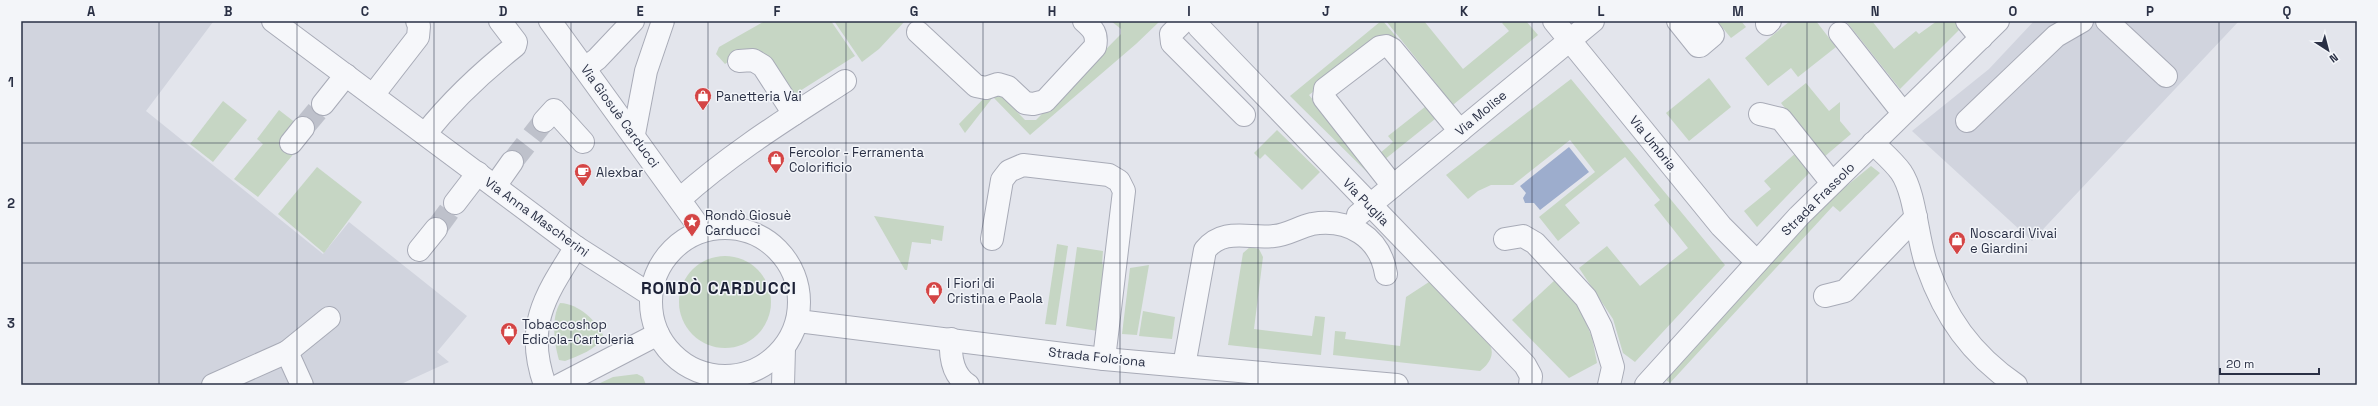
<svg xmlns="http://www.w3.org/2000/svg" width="2378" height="406" viewBox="0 0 2378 406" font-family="'Space Grotesk',sans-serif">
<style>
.built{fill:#d1d4de}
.green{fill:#c6d6c4}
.water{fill:#9dadcd}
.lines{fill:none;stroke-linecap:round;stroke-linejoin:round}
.minor-tunnel{stroke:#bec1cb;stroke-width:22;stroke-dasharray:22 11;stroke-linecap:butt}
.minor-casing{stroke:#a8abb7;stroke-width:24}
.minor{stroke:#f6f7fa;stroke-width:22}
.grid{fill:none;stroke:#2a3045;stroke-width:1;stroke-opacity:0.55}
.labels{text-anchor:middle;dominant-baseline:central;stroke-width:3;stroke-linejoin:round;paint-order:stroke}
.poi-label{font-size:13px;fill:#2a3045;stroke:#f3f5f9;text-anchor:start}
.street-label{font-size:13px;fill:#2a3045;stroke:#f3f5f9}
.district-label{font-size:17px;font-weight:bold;letter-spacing:1px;fill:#1c2136;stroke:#f3f5f9}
.neatline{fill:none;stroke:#2a3045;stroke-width:1.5}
.grid-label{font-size:13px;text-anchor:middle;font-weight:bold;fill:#2a3045}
</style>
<rect width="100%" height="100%" fill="#e3e5ec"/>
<g class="built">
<polygon points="21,21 213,22 146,111 323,254 349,222 467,316 437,352 449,362 399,385 21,385"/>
<polygon points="2034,21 2239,21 2032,241 1912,131 1989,69"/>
</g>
<g class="green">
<polygon points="765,21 831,21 855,56 792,96 770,62 747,49 725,64 716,54 719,47"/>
<polygon points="834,21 905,21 879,49 862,62"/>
<polygon points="1111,21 1160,21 1136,44 1030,135 993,97 965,133 959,124 988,94 997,91 1025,120 1036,120 1121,34 1121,29"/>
<polygon points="1381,21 1383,21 1443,92 1386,21 1424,21 1463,69 1509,31 1502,23 1504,21 1526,21 1538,35 1448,109 1383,37 1309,95 1372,170 1368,173 1290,96"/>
<polygon points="1717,21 1741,21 1746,27 1731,38"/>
<polygon points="1790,21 1816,21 1836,47 1798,77 1791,68 1768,86 1745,58"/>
<polygon points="1846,21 1872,21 1894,49 1916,31 1919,34 1937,21 1961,21 1964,25 1900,89"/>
<polygon points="1709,78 1731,107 1689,141 1666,113"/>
<polygon points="1571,79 1725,265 1635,362 1623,353 1613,319 1579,268 1607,246 1640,286 1688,248 1654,205 1660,200 1625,157 1565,205 1580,223 1558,241 1539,217 1595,172 1570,140 1513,185 1491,185 1478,191 1468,199 1446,175"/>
<polygon points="1806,83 1829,111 1840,102 1840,121 1851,134 1824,157 1781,103"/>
<polygon points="223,101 247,120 213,162 190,144"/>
<polygon points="1430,103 1440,115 1384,160 1379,154 1393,142 1388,136"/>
<polygon points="279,110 310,134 258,197 234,179 263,144 257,139"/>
<polygon points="1277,130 1320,172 1302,190 1265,154 1260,159 1254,153"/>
<polygon points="1798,151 1812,170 1757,227 1744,211 1771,189 1764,181"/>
<polygon points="1871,166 1880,173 1840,212 1833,206 1670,383 1665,379 1828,201"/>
<polygon points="317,167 362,202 324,253 278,214"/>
<polygon points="874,216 944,226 942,241 931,239 931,244 912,242 907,270 905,270"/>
<polygon points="1057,244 1068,246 1056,325 1045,324"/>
<polygon points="1077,247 1103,251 1102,264 1108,265 1098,331 1066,326"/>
<polygon points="1250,247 1259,249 1263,257 1254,329 1312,336 1315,316 1325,317 1321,355 1228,345 1243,253"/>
<circle cx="725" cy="302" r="46"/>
<polygon points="1149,265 1137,335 1122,334 1130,268"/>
<polygon points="1555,280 1574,296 1592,337 1597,363 1569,378 1512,320"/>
<path d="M1429 282 1490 345C1495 355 1489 364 1480 371L1333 355 1335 331 1346 332 1345 339 1400 346 1406 297Z"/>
<path d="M560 303C579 304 596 320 604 337 596 349 579 356 565 361L559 360C554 343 551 318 560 303Z"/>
<polygon points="1143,311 1175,317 1172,339 1139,336"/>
<polygon points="637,374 643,377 646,385 596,385 613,377"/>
</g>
<polygon class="water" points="1569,147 1589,172 1540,210 1534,203 1525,203 1523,198 1526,193 1520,186"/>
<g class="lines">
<g class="minor-tunnel">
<polyline points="303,128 323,104"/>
<polyline points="512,162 544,121"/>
<polyline points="436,229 455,203"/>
</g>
<defs>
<g id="minor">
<polyline points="273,21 576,247 651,295"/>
<polyline points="550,21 702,231"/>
<polyline points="1184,21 1171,34 1172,43 1244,115"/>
<polyline points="1196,21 1199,27 1525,365 1531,376 1530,385"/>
<polyline points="1554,21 1721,226 1757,262"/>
<polyline points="1678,21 1698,46 1700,46 1713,35 1703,21"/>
<polyline points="1967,21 1981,38"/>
<polyline points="2107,21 2166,76"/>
<polyline points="1767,24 1770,21"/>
<path d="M918 32 976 86 986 88 998 84 1008 87 1025 103 1033 104 1045 101 1095 47C1098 34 1093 29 1084 21"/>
<polyline points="1840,33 1903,113"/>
<polyline points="739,61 753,60 763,66 794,114"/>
<polyline points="585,68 597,59 633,21"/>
<polyline points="373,95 418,37 419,26 417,21"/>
<polyline points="323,104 346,75"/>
<polyline points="1760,114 1781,119 1832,183"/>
<polyline points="544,121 554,110 583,142"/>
<polyline points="1967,121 2056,36 2082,21"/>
<path d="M425 134C452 100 481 73 515 46L516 42 500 21"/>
<polyline points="634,134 646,71 663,21"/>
<polyline points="291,143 303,128"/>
<path d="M1873 143C1882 152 1893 161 1901 172 1916 194 1917 240 1927 266 1945 317 1971 354 2016 385"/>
<polyline points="495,186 512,162"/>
<polyline points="1393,186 1324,98 1325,89 1380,47 1386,46 1392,49 1460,131"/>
<path d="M680 199C731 153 788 118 845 81"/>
<polyline points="455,203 478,173"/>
<polyline points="1358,215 1593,21"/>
<circle cx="725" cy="302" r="74"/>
<polyline points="992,239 1002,180 1009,171 1023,165 1109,175 1119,181 1124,191 1104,359"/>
<polyline points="1505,239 1523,236 1535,243 1586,298 1601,327 1613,367 1609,385"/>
<polyline points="419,250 436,229"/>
<polyline points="1825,296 1845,291 1916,217"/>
<polyline points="798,321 1104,359 1397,385"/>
<path d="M951 339C950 356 952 375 968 385"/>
<polyline points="287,352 302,385"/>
<path d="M1184 366 1205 250C1224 227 1248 239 1274 236 1287 235 1299 227 1312 224 1349 218 1380 237 1386 274"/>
<polyline points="213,385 287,352 329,318"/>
<path d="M545 385C524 326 545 296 576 247"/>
<polyline points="560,385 658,334"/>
<polyline points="783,385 784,348"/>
<polyline points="1646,385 1799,216 1998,21"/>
</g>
</defs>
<use href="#minor" class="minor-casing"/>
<use href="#minor" class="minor"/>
</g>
<path class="grid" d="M159 21V385M297 21V385M434 21V385M571 21V385M708 21V385M846 21V385M983 21V385M1120 21V385M1258 21V385M1395 21V385M1532 21V385M1670 21V385M1807 21V385M1944 21V385M2081 21V385M2219 21V385M21 143H2357M21 263H2357"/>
<defs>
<symbol id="shop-pin" viewBox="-11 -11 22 30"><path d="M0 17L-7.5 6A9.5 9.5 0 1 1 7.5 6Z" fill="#d44545" stroke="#f3f5f9"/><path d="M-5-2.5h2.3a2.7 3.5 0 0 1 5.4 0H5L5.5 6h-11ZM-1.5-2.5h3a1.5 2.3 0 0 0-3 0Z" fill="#fff"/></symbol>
<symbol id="cafe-pin" viewBox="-11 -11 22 30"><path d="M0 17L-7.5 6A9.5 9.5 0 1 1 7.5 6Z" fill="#d44545" stroke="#f3f5f9"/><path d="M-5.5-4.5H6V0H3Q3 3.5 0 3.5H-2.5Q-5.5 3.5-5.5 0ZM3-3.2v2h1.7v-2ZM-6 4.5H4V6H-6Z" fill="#fff"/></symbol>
<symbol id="sight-pin" viewBox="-11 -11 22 30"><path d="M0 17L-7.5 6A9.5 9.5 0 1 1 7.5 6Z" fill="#d44545" stroke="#f3f5f9"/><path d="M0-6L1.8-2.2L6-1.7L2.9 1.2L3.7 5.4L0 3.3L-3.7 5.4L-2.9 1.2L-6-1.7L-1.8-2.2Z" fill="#fff"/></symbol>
</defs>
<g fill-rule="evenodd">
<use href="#shop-pin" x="693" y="86" width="20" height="27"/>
<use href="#shop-pin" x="766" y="149" width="20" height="27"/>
<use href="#cafe-pin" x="573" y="162" width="20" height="27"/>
<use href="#sight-pin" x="682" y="212" width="20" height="27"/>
<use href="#shop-pin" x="1947" y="230" width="20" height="27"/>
<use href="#shop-pin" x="924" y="280" width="20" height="27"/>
<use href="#shop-pin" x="499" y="321" width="20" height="27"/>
</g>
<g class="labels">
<g class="poi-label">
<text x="716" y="96">Panetteria Vai</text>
<text x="789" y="152">Fercolor - Ferramenta<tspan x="789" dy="15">Colorificio</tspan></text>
<text x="596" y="172">Alexbar</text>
<text x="705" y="215">Rondò Giosuè<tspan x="705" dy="15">Carducci</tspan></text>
<text x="1970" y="233">Noscardi Vivai<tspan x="1970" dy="15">e Giardini</tspan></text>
<text x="947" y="283">I Fiori di<tspan x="947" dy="15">Cristina e Paola</tspan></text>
<text x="522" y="324">Tobaccoshop<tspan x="522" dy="15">Edicola-Cartoleria</tspan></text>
</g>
<g class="street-label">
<text transform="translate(1481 113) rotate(-40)">Via Molise</text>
<text transform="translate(620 116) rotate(54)">Via Giosuè Carducci</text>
<text transform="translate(1653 143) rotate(51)">Via Umbria</text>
<text transform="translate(1818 199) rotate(-45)">Strada Frassolo</text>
<text transform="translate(1366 202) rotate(46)">Via Puglia</text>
<text transform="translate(537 217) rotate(36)">Via Anna Mascherini</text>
<text transform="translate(1097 357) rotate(6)">Strada Folciona</text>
</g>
<g class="district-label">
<text x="719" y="288">RONDÒ CARDUCCI</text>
</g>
</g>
<rect width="2378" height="406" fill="none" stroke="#f3f5f9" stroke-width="44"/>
<g transform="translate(2328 50) rotate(144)" stroke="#f3f5f9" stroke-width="3" paint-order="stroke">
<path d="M0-3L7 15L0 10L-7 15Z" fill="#2a3045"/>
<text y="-6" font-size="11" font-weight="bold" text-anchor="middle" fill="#2a3045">N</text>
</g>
<path d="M2220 368v6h99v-6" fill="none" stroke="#2a3045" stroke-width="2"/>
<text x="2226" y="368" font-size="12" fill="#2a3045" stroke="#f3f5f9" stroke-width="3" paint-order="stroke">20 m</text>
<rect x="22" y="22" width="2334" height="362" class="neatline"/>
<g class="grid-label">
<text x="91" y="16">A</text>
<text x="228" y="16">B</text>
<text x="365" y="16">C</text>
<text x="503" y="16">D</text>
<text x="640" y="16">E</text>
<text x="777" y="16">F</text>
<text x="914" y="16">G</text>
<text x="1052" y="16">H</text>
<text x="1189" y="16">I</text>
<text x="1326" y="16">J</text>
<text x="1464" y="16">K</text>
<text x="1601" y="16">L</text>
<text x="1738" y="16">M</text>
<text x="1875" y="16">N</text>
<text x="2013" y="16">O</text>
<text x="2150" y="16">P</text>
<text x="2287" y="16">Q</text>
<text x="11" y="87">1</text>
<text x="11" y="208">2</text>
<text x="11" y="328">3</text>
</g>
</svg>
